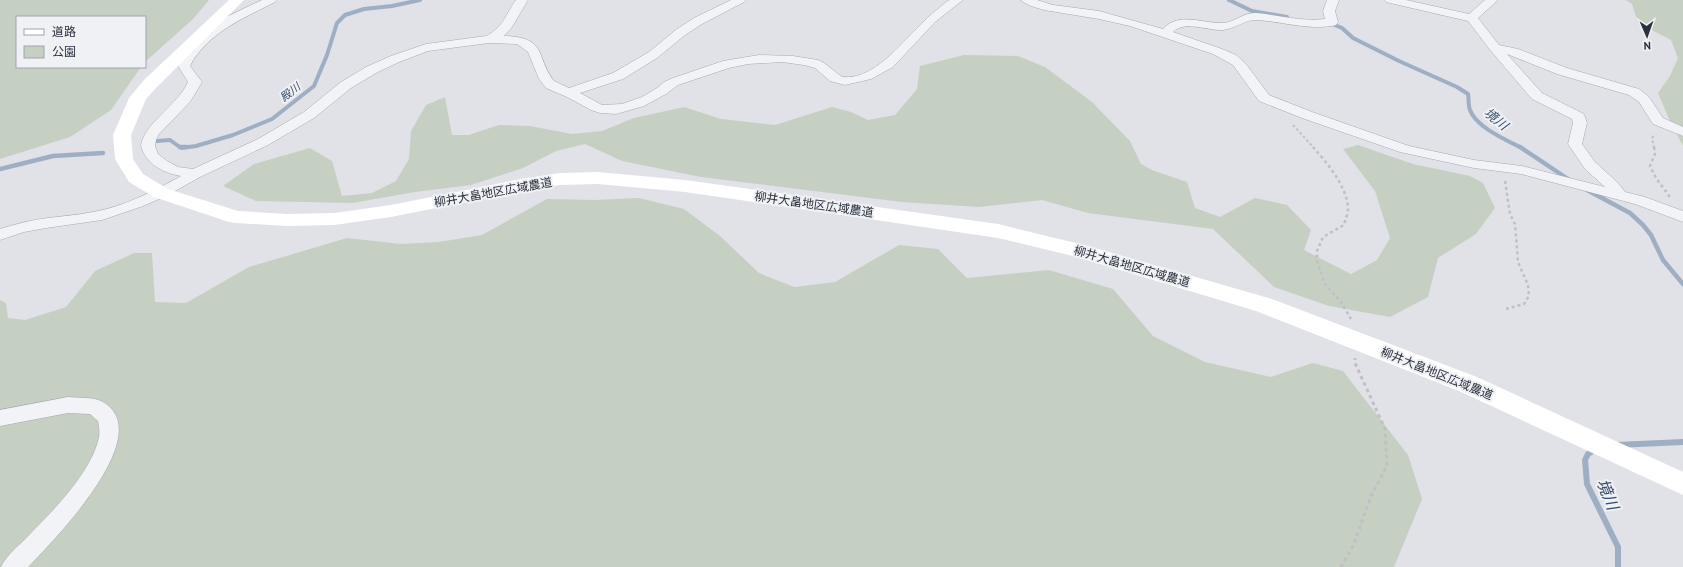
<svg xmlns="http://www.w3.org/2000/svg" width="1683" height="567" viewBox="0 0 1683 567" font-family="'PT Sans','Noto Sans JP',sans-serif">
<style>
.green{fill:#c5d0c2}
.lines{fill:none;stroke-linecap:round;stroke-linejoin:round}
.stream-far2{stroke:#9eafc4;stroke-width:4}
.stream-far1{stroke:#9eafc4;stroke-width:4.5}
.stream{stroke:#9eafc4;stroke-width:6}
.street-casing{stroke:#a6a9b1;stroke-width:1}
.path-far2{stroke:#bec0c6;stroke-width:2;stroke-dasharray:2.5 2.5;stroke-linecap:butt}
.path-far1{stroke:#bec0c6;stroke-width:2.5;stroke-dasharray:3 3;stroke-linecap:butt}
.path{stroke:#bec0c6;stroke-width:3;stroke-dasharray:3.5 3.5;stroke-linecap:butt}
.street{fill:#f2f3f6;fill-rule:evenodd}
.secondary{fill:#fff;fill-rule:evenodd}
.labels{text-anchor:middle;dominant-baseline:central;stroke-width:4;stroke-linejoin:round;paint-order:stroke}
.far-water-label{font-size:11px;font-style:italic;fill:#384e6d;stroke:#eff1f5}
.street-label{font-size:12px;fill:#2a303d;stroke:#eff1f5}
.water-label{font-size:13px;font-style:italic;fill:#384e6d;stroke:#eff1f5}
.near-water-label{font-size:16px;font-style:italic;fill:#384e6d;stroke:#eff1f5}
</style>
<rect width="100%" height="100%" fill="#e0e2e7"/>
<g class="green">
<polygon points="0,0 209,0 193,19 145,62 145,17 17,17 17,67 141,67 111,110 70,137 0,159"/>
<polygon points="1626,0 1683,0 1683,146 1669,119 1658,93 1670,76 1678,58 1671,40 1638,23 1632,4"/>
<polygon points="964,55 1018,56 1045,67 1092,102 1130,141 1141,164 1152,170 1187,182 1195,208 1220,217 1255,198 1287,205 1311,230 1304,250 1351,274 1377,260 1390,238 1375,191 1343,149 1358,145 1413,164 1470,176 1483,183 1495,208 1476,234 1438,258 1428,297 1390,317 1329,306 1274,287 1213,229 1088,213 1042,200 979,207 902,202 701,177 622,161 585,144 556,151 523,168 471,185 415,192 352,203 256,201 223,186 254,164 310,148 332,161 342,196 372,193 396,181 409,159 411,131 426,105 445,97 452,135 469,135 499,125 530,126 572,134 602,131 634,118 684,107 721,119 775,125 832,107 851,112 868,120 895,115 917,89 920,66"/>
<polygon points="639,198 684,209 720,236 759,273 794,287 835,282 899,245 938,249 967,278 1049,270 1113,289 1153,336 1205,362 1271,377 1313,363 1343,371 1408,455 1422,499 1394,567 0,567 0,300 6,303 8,318 25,320 66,307 95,271 134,253 152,253 155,302 186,303 249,267 347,238 401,244 439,242 482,235 547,199 594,200"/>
</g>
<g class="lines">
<g class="stream-far2">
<polyline points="1229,0 1252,11 1287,17"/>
<path d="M1330 23 1342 28 1353 38 1399 61 1457 87 1468 94C1469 99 1468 105 1470 110 1476 127 1506 140 1522 148"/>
<polyline points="157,141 170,140 181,148 196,146 233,135 272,119 314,86 327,55 337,23 345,15 364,9 392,6 420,0"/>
</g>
<g class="stream-far1">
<polyline points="180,147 187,147"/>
<polyline points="1520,147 1571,181"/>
<polyline points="0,169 53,156 103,153"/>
<polyline points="1587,190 1630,213 1643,225 1651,235 1663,260 1683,284"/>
</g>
<g class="stream">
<polyline points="1616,445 1683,442"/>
<polyline points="1595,449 1588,454 1585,460 1587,484 1618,547 1618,567"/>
</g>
<defs>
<g id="street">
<path d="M262 0H277L275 2C244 18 207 33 190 66L202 82 190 102 159 134 156 140 155 146 158 154 167 161 178 167 193 169 258 139 304 112 341 82 366 67 391 56 426 44 486 36C504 27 505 15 516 0H528L512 27 504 36C548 37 535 56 554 81L569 88 613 73 649 52 677 29 694 18 731 0H746L744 2 702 24 685 35 657 58 623 79 580 93 602 105 622 104 642 97 657 88 664 82 673 78 723 61 759 55 793 56 818 60 824 63 842 77C880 81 910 29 938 9 941 7 946 1 950 0 954 0 959 0 963 0L935 22 893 67 871 79 845 85 830 81 815 68 804 65 782 62 748 64 729 68 678 85 666 94 644 106 616 114 600 113 591 110 567 97 546 88 539 79 528 52 517 44 489 43 428 51 399 62 376 73 351 88 314 118 268 145 200 177 166 196 143 206 102 220 46 228 24 232 0 240V229C16 224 31 220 48 218 63 216 78 215 93 212 123 207 154 191 181 176 163 173 146 164 141 146 143 124 178 105 188 82L178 66 186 51 218 21Z"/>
<path d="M1021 0H1037L1053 5 1099 11 1163 29C1179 11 1203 24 1224 23 1235 22 1244 12 1256 13 1279 15 1302 22 1325 19L1323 11 1327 0H1339L1335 11 1338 22 1336 25 1332 26C1305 30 1281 21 1255 20 1247 19 1234 29 1223 30 1208 31 1185 20 1173 32L1222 49 1236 55 1246 64 1269 95 1312 112 1409 146 1474 160 1522 166 1605 187 1585 169 1568 144 1573 123 1572 119 1532 99 1491 51 1468 21 1390 3 1386 2 1384 0H1406L1469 14 1485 0H1498L1478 18 1499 45 1518 49 1567 68 1639 89 1649 97 1663 118 1683 127V136L1653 124 1639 102 1629 95 1557 74 1507 54 1542 93 1584 114 1587 123 1582 144 1595 162 1618 183 1625 192 1645 197 1683 211V222L1635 204 1521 174 1474 168 1400 152 1302 118 1259 101 1233 65 1213 54 1130 26 1099 19 1044 10 1031 6 1023 2Z"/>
<path d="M68 397C78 398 92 397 101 401 160 431 56 538 32 563L28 567H1C7 554 21 544 31 533 55 509 92 471 99 437 100 432 99 426 98 421L90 414 68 413 0 426V410Z"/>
</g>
</defs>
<use href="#street" class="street-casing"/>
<g class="path-far2">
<polyline points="1293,125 1314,148"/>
<polyline points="1654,148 1652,138 1655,134"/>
</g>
<g class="path-far1">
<path d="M1313 147C1327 163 1348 187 1348 210 1348 214 1345 220 1344 225L1323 237 1317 251V261L1325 284 1341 302 1351 319"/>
<polyline points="1654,147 1655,154 1650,166 1656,178 1670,197"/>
<polyline points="1505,181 1510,214 1515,224 1518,262 1528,285 1529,296 1524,304 1506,309"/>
</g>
<polyline class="path" points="1341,567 1354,544 1371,496 1387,466 1385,429 1355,363 1355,358"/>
<use href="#street" class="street"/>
<polygon class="secondary" points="229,0 244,0 156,88 146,99 131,135 133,159 143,174 168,189 238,211 287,214 334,213 391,205 521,179 560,173 598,172 685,180 998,224 1088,246 1272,299 1477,377 1683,472 1683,495 1459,391 1256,311 1077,257 998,238 685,192 598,184 560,185 521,191 391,217 334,225 287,226 236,223 229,222 154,197 129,182 115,159 113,135 129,98 144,80"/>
</g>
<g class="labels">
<g class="far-water-label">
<text transform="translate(290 92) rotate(-38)">殿川</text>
</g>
<g class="street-label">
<text transform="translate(493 192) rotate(-10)">柳井大畠地区広域農道</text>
<text transform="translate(814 204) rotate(8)">柳井大畠地区広域農道</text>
<text transform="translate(1132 266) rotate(16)">柳井大畠地区広域農道</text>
<text transform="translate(1437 373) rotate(22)">柳井大畠地区広域農道</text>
</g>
<g class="water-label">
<text transform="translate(1496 119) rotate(39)">境川</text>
</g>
<g class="near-water-label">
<text transform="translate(1608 494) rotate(68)">境川</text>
</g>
</g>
<rect x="16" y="16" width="130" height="52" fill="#eff1f5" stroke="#a0a4ab"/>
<rect x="24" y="29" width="20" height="6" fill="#ffffff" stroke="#a0a4ab"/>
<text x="52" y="36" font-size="12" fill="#2a303d">道路</text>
<rect x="24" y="46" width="20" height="12" fill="#c5d0c2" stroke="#a0a4ab"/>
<text x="52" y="56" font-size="12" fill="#2a303d">公園</text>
<g transform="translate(1647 36) rotate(178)" stroke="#eff1f5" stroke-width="3" paint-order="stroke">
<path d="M0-3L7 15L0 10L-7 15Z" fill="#2a303d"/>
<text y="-6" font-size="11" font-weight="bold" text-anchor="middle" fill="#2a303d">N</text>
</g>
</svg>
